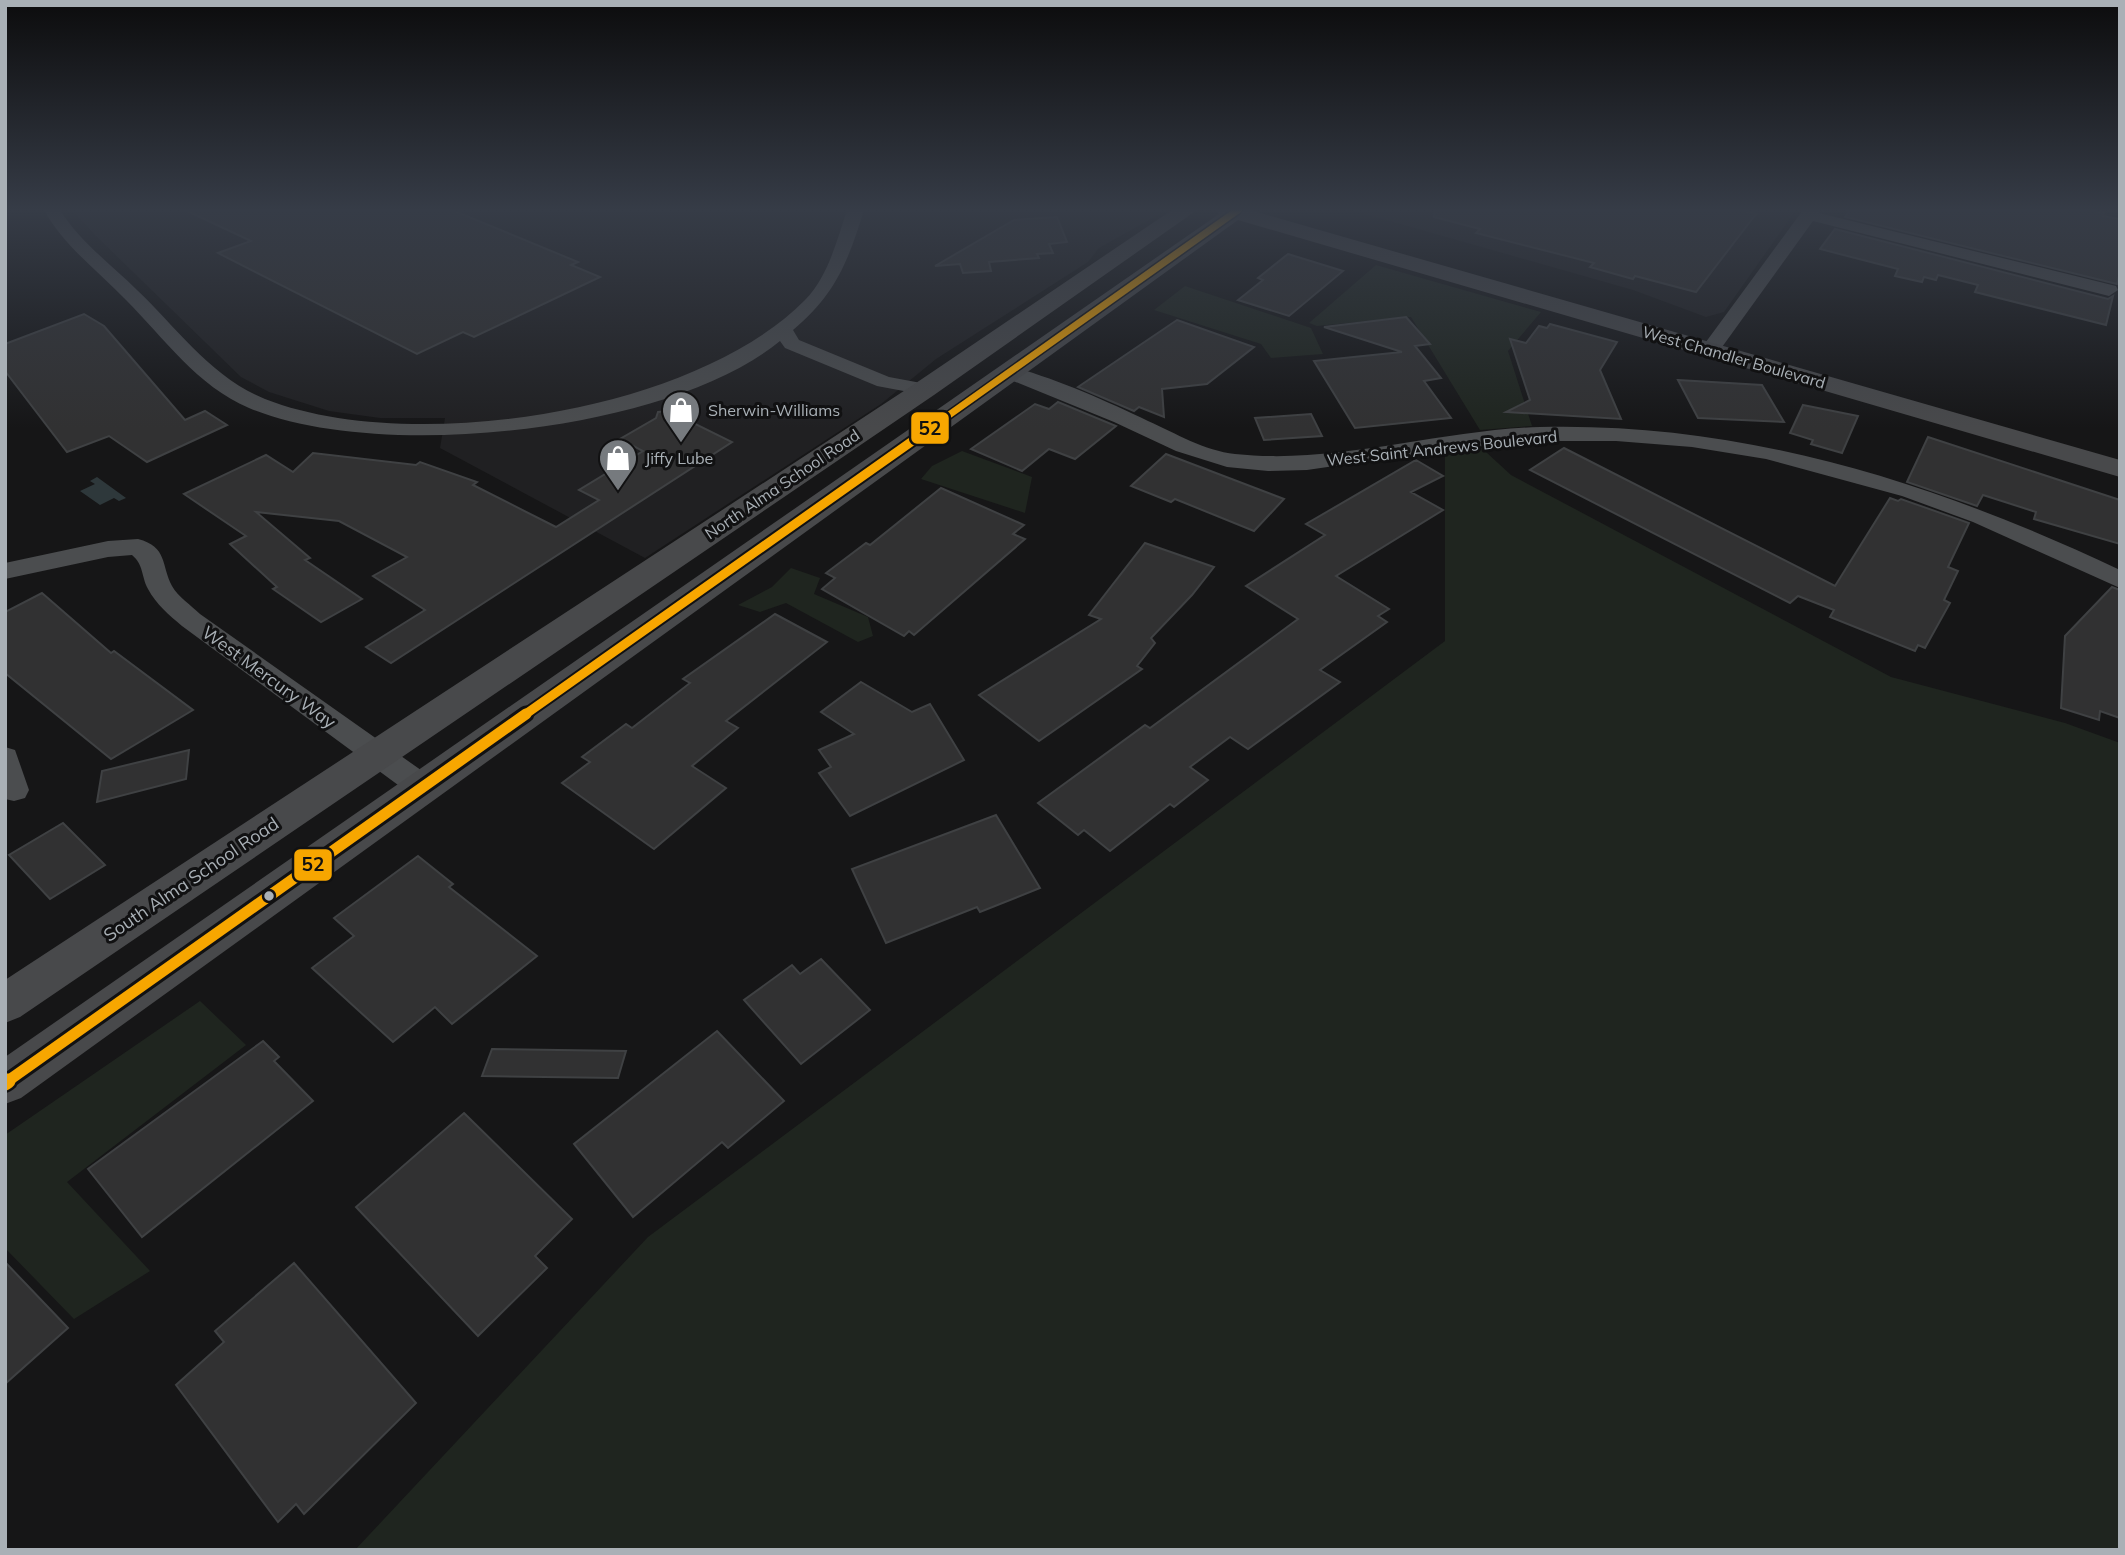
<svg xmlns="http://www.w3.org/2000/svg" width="2125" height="1555" viewBox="0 0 2125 1555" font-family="Mulish,sans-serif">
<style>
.built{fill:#202022}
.green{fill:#1f251f}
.water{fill:#2e383b}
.building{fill:#313132;stroke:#3f4143;stroke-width:2}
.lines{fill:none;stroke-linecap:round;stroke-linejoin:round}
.minor{fill:#4b4d4f;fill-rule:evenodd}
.major{fill:#48494b;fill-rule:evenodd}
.bus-1-far3-casing{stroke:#111112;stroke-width:10}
.bus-1-far2-casing{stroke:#111112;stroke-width:13}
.bus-1-far1-casing{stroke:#111112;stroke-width:17}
.bus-1-casing{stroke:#111112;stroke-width:20}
.bus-1-far3{stroke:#f7a600;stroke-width:7}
.bus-1-far2{stroke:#f7a600;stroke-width:9}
.bus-1-far1{stroke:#f7a600;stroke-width:11}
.bus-1{stroke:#f7a600;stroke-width:15}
.bus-dot{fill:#a9b0b6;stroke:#111112;stroke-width:2.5}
.labels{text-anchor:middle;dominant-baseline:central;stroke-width:6;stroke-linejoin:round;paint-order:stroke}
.far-street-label{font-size:16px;fill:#a9b0b6;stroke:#111112}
.far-poi-label{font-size:16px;fill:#a9b0b6;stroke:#111112;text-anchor:start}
.street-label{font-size:18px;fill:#a9b0b6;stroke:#111112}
.line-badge{stroke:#111112;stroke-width:2.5}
.pale-badge-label{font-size:19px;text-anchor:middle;font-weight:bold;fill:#111}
</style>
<rect width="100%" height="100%" fill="#161617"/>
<g class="built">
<polygon points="72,210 1164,210 1165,211 1099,248 1088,262 936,359 881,404 645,558 440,448 445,418 380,418 329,411 269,392 241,377 95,235"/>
<polygon points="1351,210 1796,210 1724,312 1706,317 1633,290"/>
</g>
<g class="green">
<polygon points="1376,265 1541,312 1508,351 1532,426 1480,430 1411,317 1317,326 1309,323"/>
<polygon points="1185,286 1311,328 1323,354 1271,358 1261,344 1154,310"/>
<polygon points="1474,441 1511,475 1891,677 2065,723 2120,743 2120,1550 355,1550 648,1237 1445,641 1445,444"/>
<polygon points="962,451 1032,477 1025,513 921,479 932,466"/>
<polygon points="791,568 820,578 814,594 868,617 873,636 858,642 786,603 760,612 738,605 772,587"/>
<polygon points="200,1001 246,1045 67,1182 150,1271 74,1319 5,1248 5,1135"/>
</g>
<polygon class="water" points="97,477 126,498 119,501 114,498 100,505 80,491 95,484 90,481"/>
<g class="building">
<polygon points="185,210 452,210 578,262 571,265 600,277 474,337 463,332 417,354 218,253 251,241"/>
<polygon points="1435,210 1738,210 1756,214 1696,292 1635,276 1633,279 1590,267 1594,263 1476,233 1480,229 1434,217"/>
<polygon points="1850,210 2089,210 2104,213 2103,216 2120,219 2120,273 2117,284 1845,217"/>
<polygon points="1057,217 1067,242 1049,244 1053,253 1037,254 1039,258 989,262 991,271 963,273 960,264 935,266 1014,220"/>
<polygon points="1835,229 2108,299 2113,296 2106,325 1975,292 1978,285 1938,275 1936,280 1924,277 1922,282 1895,276 1898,269 1820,249"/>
<polygon points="1288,254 1343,271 1289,316 1238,300 1263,280 1258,278"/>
<polygon points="84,314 104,326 185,420 205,411 227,425 147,462 109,436 67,452 5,371 5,344"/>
<polygon points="1406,317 1430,344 1415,346 1441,378 1424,381 1451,418 1355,428 1314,361 1402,352 1324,327"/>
<polygon points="1177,320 1254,347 1207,384 1162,389 1164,417 1139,407 1134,411 1078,387"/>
<polygon points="1550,324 1617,342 1600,370 1621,419 1506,412 1530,400 1510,339 1526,343 1539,326 1547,328"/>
<polygon points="1678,380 1762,385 1784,422 1698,418"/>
<polygon points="1058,402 1116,426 1075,459 1049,449 1022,471 971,449 1035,404 1049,409"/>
<polygon points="1803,405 1858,416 1842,453 1811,444 1813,440 1790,433"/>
<polygon points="669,411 732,442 391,663 366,647 425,610 373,576 407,557 339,521 256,512 310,558 305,560 362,599 321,622 273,589 277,587 230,544 246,536 184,494 266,455 293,472 313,453 416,465 420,462 477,482 473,485 556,527 599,500 579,490 643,451 620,439 656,418 658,412"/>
<polygon points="1311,414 1322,436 1264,440 1255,418"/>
<polygon points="1928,437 2120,500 2120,544 2034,519 2036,512 1983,495 1977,506 1907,482"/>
<polygon points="1564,448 1835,586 1890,498 1898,501 1901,499 1969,523 1948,567 1958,571 1944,600 1950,603 1925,648 1918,645 1915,651 1830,617 1834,610 1798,596 1790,603 1530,470"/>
<polygon points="1166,454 1284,499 1254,531 1175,499 1171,502 1131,486"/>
<polygon points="1416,460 1443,476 1411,492 1443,510 1336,576 1389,609 1378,616 1387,622 1320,670 1340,682 1248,749 1230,737 1190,767 1208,780 1174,807 1170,804 1110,851 1084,830 1078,835 1038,803 1145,725 1150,728 1298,619 1246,586 1325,535 1306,524"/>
<polygon points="941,488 1024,525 1013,534 1025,539 914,635 909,631 904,636 822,589 835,578 826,573 866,543 870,545"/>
<polygon points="1145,543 1214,567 1192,595 1151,638 1155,643 1137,666 1142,669 1039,741 979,695 1101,619 1089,615"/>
<polygon points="2112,587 2120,590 2120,718 2100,711 2099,720 2061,708 2065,636"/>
<polygon points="42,593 111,653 114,651 193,710 111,759 5,673 5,612"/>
<polygon points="775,614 827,642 726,721 738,728 692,766 726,788 654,849 562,783 590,762 582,757 626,724 632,728 690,683 683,679"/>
<polygon points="861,682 912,712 930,704 964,760 850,816 819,773 831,767 819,750 854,734 821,712"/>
<polygon points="189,750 186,779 97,802 102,771"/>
<polygon points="996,815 1040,888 980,912 977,907 886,943 852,869"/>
<polygon points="63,823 105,865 50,899 9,855"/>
<polygon points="418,856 453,884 449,887 537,956 452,1024 435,1007 393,1042 312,968 354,936 334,918"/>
<polygon points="821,959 870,1010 801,1064 744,1000 792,965 800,974"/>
<polygon points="717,1031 784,1101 728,1148 722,1142 633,1217 574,1144"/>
<polygon points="263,1041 279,1057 274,1061 313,1101 142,1237 88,1169"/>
<polygon points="492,1049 626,1051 618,1078 482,1076"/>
<polygon points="464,1113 572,1219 535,1256 547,1268 478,1336 356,1207"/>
<polygon points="5,1262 68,1328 5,1384"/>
<polygon points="294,1263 416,1403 304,1514 296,1504 278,1522 176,1385 224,1342 215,1331"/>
</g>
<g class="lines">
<g class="minor">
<path d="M44 210H60C79 241 112 265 137 290 177 328 212 378 265 399 410 456 694 413 805 300 828 277 837 240 847 210H864C848 262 835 295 793 330L799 340 889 377 932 385 936 389 925 395 877 386 785 348 780 341C669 432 380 463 249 408 197 386 164 338 126 300 98 271 63 245 44 210Z"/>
<polygon points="1803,210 1820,210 1819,213 2116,286 2118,290 2109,296 1813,221 1717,354 1703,354 1700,350 1703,346"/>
<path d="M1008 366C1053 377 1106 401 1148 421 1175 433 1205 451 1235 454 1337 465 1438 430 1540 427 1745 422 1936 483 2120 570V588L1973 522 1902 496 1766 459 1692 447 1616 441H1539L1451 449 1307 470 1268 471 1227 467 1176 451 1114 422 1001 376 998 372 1001 368Z"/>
<path d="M138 539C168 547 161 565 172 586 178 597 191 605 200 614L435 780 439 788 435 796 424 799 413 796 182 626C169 615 156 604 148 589 141 576 144 565 132 555L108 557 5 579V563L108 541Z"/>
<polygon points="5,747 15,750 29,790 25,798 14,801 5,799"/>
</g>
<g class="major">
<polygon points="1172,210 1197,210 934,395 20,1017 5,1023 5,980 916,383"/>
<polygon points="1216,210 1250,210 2120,460 2120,477 1238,220 21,1098 5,1104 5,1057 1219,214"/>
</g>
<defs>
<polyline id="bus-1-far3" points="925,432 1238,210"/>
<polyline id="bus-1-far2" points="523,716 928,430"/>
<polyline id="bus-1-far1" points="5,1083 526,714"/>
<polyline id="bus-1" points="5,1083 8,1081"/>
</defs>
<use href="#bus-1-far3" class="bus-1-far3-casing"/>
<use href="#bus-1-far2" class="bus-1-far2-casing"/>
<use href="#bus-1-far1" class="bus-1-far1-casing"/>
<use href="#bus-1" class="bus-1-casing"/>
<use href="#bus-1-far3" class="bus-1-far3"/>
<use href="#bus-1-far2" class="bus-1-far2"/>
<use href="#bus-1-far1" class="bus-1-far1"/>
<use href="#bus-1" class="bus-1"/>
</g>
<linearGradient id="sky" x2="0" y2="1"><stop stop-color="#0c0c0d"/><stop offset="0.49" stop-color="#363c47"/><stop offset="1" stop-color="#363c47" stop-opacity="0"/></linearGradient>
<rect width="2125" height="428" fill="url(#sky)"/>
<defs>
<symbol id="shop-pin" viewBox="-11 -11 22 30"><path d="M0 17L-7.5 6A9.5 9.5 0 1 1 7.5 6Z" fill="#767a7e" stroke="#111112"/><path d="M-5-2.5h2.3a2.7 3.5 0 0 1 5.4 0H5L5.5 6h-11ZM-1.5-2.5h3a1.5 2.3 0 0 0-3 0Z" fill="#fff"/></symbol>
</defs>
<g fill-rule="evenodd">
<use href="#shop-pin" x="659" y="388" width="44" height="60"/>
<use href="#shop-pin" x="596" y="436" width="44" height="60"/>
</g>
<circle class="bus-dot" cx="269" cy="896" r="6"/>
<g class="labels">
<g class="far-street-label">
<text transform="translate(1734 357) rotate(16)">West Chandler Boulevard</text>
<text transform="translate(1442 448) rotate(-6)">West Saint Andrews Boulevard</text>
<text transform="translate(782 484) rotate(-34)">North Alma School Road</text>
</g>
<g class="far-poi-label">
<text x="708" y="410">Sherwin-Williams</text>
<text x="645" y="458">Jiffy Lube</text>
</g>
<g class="street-label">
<text transform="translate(269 677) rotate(36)">West Mercury Way</text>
<text transform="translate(191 879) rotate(-34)">South Alma School Road</text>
</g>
</g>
<g class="line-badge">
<rect x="910" y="411" width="40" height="34" rx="7" fill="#f7a600"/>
<rect x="293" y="848" width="40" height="34" rx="7" fill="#f7a600"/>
</g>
<g class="pale-badge-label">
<text x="930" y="435">52</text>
<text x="313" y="871">52</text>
</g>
<rect width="2125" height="1555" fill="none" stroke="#a9b0b6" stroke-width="14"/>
</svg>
